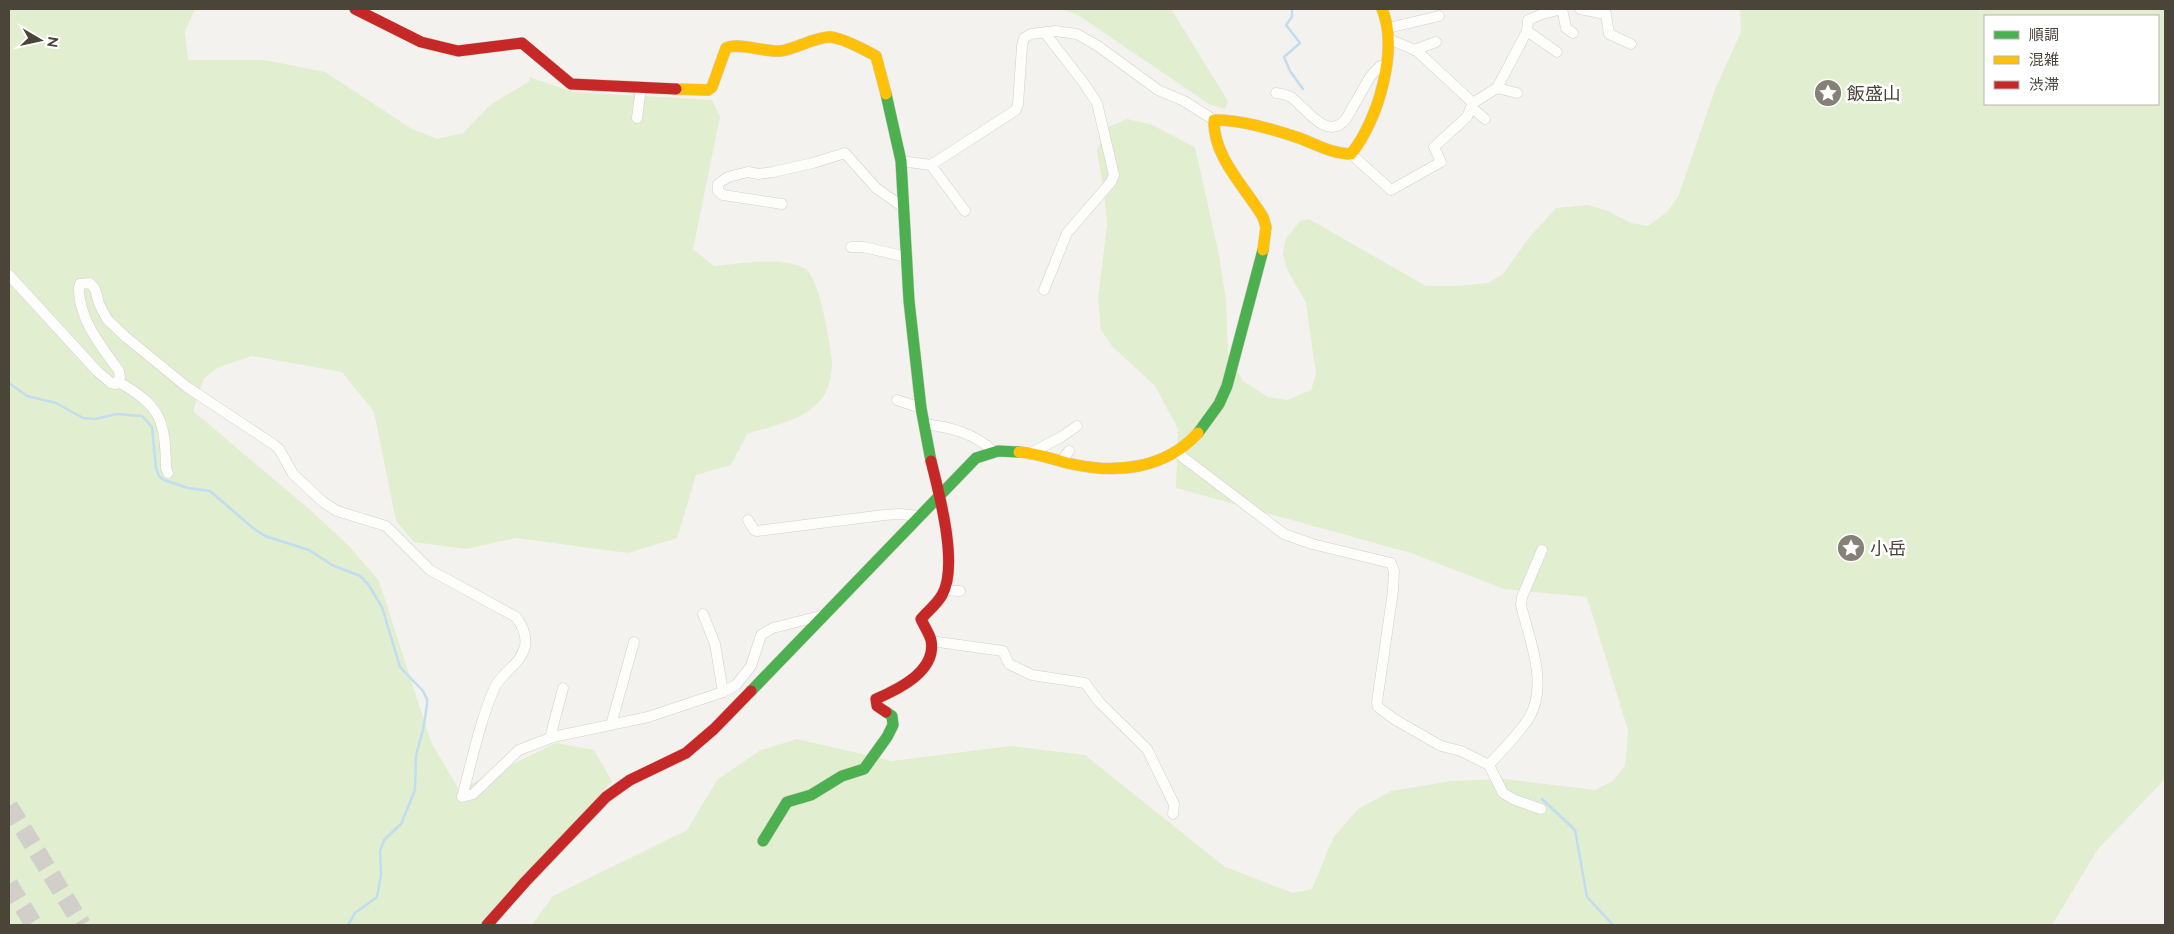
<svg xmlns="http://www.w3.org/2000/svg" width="2174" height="934" viewBox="0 0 2174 934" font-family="Raleway,'Noto Sans JP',sans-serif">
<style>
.green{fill:#e1eecf;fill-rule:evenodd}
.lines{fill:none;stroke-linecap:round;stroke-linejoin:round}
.stream{stroke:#c0ddf1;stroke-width:2.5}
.highway-tunnel{stroke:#d2cfca;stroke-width:18;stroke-dasharray:18 9;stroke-linecap:butt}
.street-casing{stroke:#d2d0cb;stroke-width:11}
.fast-casing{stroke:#d3cfc5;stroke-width:12}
.slow-casing{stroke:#d3cfc5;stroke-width:12}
.jam-casing{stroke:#d3cfc5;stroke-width:12}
.street{stroke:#fdfdfc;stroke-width:10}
.fast{stroke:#4caf50;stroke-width:11}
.slow{stroke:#ffc107;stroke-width:11}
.jam{stroke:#c62828;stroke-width:11}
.labels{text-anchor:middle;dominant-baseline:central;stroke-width:5;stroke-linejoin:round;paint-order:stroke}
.poi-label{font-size:18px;fill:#4b4439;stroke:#fff;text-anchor:start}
</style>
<rect width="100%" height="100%" fill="#f4f2ee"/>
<g class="green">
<path d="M9 9H195L185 32 188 60H264L325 72 412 129 437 139 463 133 490 105 530 81 529 77 573 92 712 100 720 117 693 249 714 266C742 264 778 256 804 268 819 274 830 343 832 360 832 371 830 388 823 397 805 421 774 425 747 434L731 465 696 475 677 538 628 553 516 538 466 549 414 542 396 521 374 412 342 372 252 356 219 367 204 378 193 411 308 508 349 546 379 581 431 742 459 790 556 743 594 750 612 781 489 925H9Z"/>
<polygon points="1061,9 1171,9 1228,101 1225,109 1209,104 1078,15"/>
<path d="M1740 9H2165V779L2098 849 2052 925H532L553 896 687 830 717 780 761 750 797 739 892 761 1010 746 1085 755 1225 867 1293 893 1312 889 1333 838 1358 809 1391 791 1451 781 1503 779 1595 790 1613 781 1625 766 1628 730 1587 597 1504 589 1411 553 1176 488 1178 429 1155 386 1112 346 1101 330 1098 298 1107 225 1104 191 1097 151 1106 128 1127 119 1150 124 1195 147 1219 255 1226 300 1228 354 1243 381 1268 397 1287 400 1311 390 1316 374 1306 303 1287 269 1283 254 1286 238 1300 221 1309 219 1426 286H1459L1488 283 1503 274 1528 239 1556 208 1587 205 1608 211 1631 223 1648 226 1667 212 1678 197 1716 87 1741 32ZM1985 16H2158V104H1985Z"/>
</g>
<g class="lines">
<g class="stream">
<polyline points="1292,9 1292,17 1286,25 1300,43 1284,57 1290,71 1303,89"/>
<polyline points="9,383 27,396 56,403 83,418 95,419 117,414 142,416 152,427 156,468 159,476 164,480 188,488 210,491 253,528 265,536 309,550 332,565 360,576 368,584 382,607 400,667 423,691 427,699 427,705 423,730 416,755 415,790 401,824 384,840 380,851 381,875 377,897 355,913 348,925"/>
<polyline points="1542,799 1575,830 1587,897 1613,925"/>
</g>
<g class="highway-tunnel">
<polyline points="9,806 82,925"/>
<polyline points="9,884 34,925"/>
</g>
<defs>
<g id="street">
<polyline points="1562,9 1566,28 1573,33"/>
<polyline points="1580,9 1606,14 1609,34 1631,44"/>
<polyline points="1388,28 1439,16"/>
<polyline points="1527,31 1557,52"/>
<polyline points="1389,39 1417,51 1473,103 1497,88 1527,31 1528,20 1542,14 1562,9"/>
<polyline points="1414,50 1436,42"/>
<polyline points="1497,88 1517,93"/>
<path d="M1276 93C1281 94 1286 94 1291 97 1306 108 1327 142 1346 119L1370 77 1380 66H1385"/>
<polyline points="1471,107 1485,119"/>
<polyline points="637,118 641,87"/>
<polyline points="1351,154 1391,190 1441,162 1434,147 1467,117 1473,103"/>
<polyline points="901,161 931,165 1016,110 1018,104 1022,46 1024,38 1031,34 1055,31 1077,34 1098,46 1158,90 1184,101 1214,120"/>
<polyline points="931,165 965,211"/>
<polyline points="782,204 723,195 718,191 718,184 728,177 748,172 759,174 773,172 813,163 845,153 876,188 903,207"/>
<polyline points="851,247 863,247 907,257"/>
<path d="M9 275 97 371 111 383 116 384 120 377 119 371C102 347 78 319 79 287L80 284 90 283 95 289 99 304 107 319 127 338 187 387 273 444 279 449 293 474 323 502 337 511 386 526 430 570 516 617C522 625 527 635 525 646 521 665 501 672 494 689 479 724 472 761 462 797L473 794 519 750 553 737 648 717 723 692 736 685 751 666 761 635 773 628 824 615"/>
<polyline points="1044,290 1067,233 1111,182 1114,175 1097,103 1083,82 1045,33"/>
<path d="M119 382C161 407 165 419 166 468L168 473"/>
<polyline points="897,400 921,408"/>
<path d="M924 424C950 427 974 433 993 451"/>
<polyline points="1176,452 1284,534 1312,544 1391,563 1394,571 1393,591 1377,702 1378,707 1394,719 1441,746 1461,751 1489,765 1503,793 1515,800 1541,809"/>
<polyline points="1029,454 1061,437 1077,426"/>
<polyline points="1061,461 1069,451"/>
<polyline points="748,520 754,530 757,531 884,515 900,514 919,516"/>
<polyline points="944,590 960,591"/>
<polyline points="703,614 715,644 723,692"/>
<polyline points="931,641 1003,651 1009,664 1032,675 1085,683 1100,703 1147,749 1174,804 1173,814"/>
<polyline points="611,725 634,642"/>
<polyline points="550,738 563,688"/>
<path d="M1489 765C1502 750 1518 735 1529 718 1549 684 1529 639 1521 605L1522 597 1542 550"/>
</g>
<g id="fast">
<polyline points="886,94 901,161 909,301 921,408 931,461"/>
<polyline points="1198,433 1219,404 1227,386 1263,250"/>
<polyline points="751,691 976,458 998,451 1019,452"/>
<polyline points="763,841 787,802 811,795 842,776 864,769 887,737 893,725 892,716 886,712"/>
</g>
<g id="slow">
<path d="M676 89 708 90 712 87 726 48C738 42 764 52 780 51 796 49 812 38 829 37 841 37 865 50 876 56L886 94"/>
<path d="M1263 250 1266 227 1263 217C1245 187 1213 157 1214 120 1242 120 1272 129 1299 138 1316 144 1332 154 1351 154 1378 121 1399 49 1382 9"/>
<path d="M1019 452C1037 453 1054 460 1072 464 1117 474 1165 469 1198 433"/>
</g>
<g id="jam">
<polyline points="355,9 421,42 458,51 522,43 571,84 676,89"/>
<path d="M886 712 877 706 876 699C899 689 937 671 931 640 929 633 924 626 921 619 927 612 937 604 942 595 959 566 939 493 931 461"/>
<polyline points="487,925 525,882 606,797 630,780 686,753 714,729 751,691"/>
</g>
</defs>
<use href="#street" class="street-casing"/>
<use href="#fast" class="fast-casing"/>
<use href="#slow" class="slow-casing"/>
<use href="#jam" class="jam-casing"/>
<use href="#street" class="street"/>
<use href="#fast" class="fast"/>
<use href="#slow" class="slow"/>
<use href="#jam" class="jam"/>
</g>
<defs>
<symbol id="sight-disc" viewBox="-11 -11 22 22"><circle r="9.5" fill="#868178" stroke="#fff"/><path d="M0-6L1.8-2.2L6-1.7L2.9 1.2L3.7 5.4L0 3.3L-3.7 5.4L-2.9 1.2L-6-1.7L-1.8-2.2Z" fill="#fff"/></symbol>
</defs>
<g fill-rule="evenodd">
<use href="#sight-disc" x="1812" y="77" width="32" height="32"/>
<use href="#sight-disc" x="1835" y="532" width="32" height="32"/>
</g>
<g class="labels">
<g class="poi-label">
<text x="1847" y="93">飯盛山</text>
<text x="1870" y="548">小岳</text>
</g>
</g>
<rect width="2174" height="934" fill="none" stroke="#4b4439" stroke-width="20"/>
<rect x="1984" y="15" width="175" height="90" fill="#ffffff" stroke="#b7b4b0"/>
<rect x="1994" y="31" width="25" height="8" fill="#4caf50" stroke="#b7b4b0"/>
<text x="2029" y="40" font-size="15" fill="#4b4439">順調</text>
<rect x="1994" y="56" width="25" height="8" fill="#ffc107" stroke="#b7b4b0"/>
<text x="2029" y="65" font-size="15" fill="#4b4439">混雑</text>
<rect x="1994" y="81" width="25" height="8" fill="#c62828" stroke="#b7b4b0"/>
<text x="2029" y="90" font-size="15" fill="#4b4439">渋滞</text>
<g transform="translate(40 40) rotate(99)" stroke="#ffffff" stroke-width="4" paint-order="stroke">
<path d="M0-4L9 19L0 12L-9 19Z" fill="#4b4439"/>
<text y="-8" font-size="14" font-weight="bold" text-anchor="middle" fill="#4b4439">N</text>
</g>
</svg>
